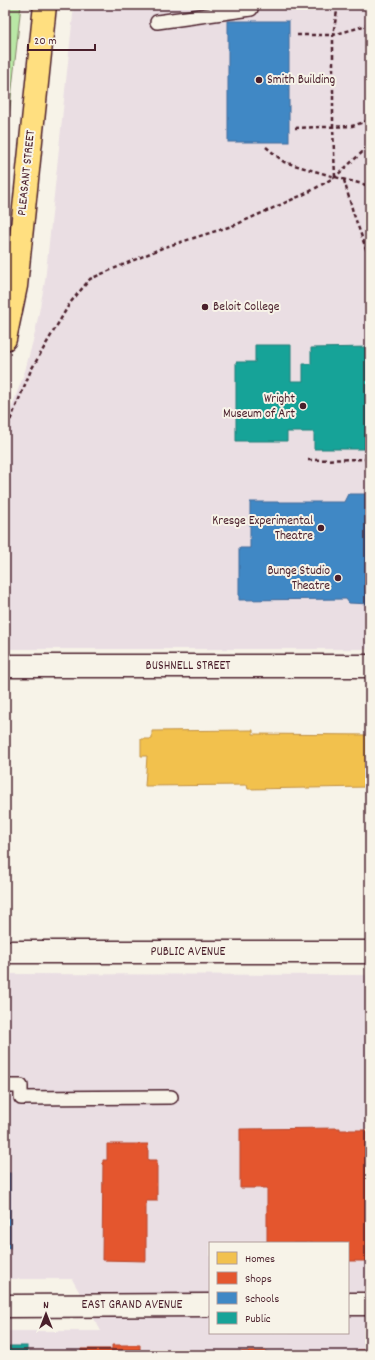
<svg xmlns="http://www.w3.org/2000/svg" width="375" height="1360" viewBox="0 0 375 1360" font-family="Dekko,sans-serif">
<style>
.built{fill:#eadee3;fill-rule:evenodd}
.green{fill:#b9e7a5;stroke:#828368}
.homes{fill:#f2c14e;stroke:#c09044}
.shops{fill:#e4572e;stroke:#b6462d}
.schools{fill:#3f88c5;stroke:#426897}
.public{fill:#17a398;stroke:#267b77}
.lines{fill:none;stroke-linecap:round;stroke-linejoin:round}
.service-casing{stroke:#4a1f2b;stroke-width:16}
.minor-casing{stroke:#4a1f2b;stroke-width:25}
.tertiary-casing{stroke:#4a1f2b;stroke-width:25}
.primary-casing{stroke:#4a1f2b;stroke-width:25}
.path{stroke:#4a1f2b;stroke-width:2.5;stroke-dasharray:4 3;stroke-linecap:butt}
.service{stroke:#f7f3e8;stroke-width:13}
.minor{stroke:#f7f3e8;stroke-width:22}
.tertiary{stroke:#f7f3e8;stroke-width:22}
.primary{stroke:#ffdf80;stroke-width:22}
.poi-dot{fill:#4a1f2b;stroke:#f7f3e8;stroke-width:1.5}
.labels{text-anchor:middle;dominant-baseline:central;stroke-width:4;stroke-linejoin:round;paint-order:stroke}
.poi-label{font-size:13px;fill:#4a1f2b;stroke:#f7f3e8;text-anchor:end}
.street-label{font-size:13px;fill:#4a1f2b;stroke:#f7f3e8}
</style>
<rect width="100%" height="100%" fill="#f7f3e8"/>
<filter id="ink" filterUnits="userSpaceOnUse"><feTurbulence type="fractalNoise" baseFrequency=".025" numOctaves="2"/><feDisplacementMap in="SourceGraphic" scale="8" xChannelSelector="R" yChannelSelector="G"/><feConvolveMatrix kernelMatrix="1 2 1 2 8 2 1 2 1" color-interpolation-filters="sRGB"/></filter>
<g filter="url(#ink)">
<g class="built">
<polygon points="74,5 370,5 370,649 5,649 5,425 25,371 35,333 45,281"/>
<path d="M5 974 370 975V1355H5V1331H101L72 1279H5ZM210 1243H348V1333H210Z"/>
</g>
<polygon class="green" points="5,5 21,5 5,154"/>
<polygon class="homes" points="253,730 253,734 370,735 370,780 367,780 368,787 248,789 247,785 145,786 147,756 141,756 141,739 152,739 152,731"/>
<g class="shops">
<polygon points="340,1128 340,1130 370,1130 370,1261 348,1261 348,1243 267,1243 267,1188 240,1188 240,1129"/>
<polygon points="107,1144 148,1144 148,1160 157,1160 157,1201 146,1201 146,1261 102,1260 103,1160 107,1160"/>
<polygon points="112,1345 140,1345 140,1355 81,1355 81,1349 112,1349"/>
<rect x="358" y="1350" width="12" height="5"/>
<polygon points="267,1351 267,1355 211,1355 211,1352"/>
<rect x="316" y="1354" width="30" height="1"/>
</g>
<g class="schools">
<rect x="228" y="21" width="61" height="121"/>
<polygon points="348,494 370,494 370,604 349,603 346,599 239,600 239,548 250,548 250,502 344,502"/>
<rect x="5" y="1173" width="5" height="75"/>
</g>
<g class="public">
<polygon points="255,345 291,345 291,381 303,381 303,364 311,364 311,348 370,347 370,449 314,449 314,432 287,432 287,441 236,441 236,362 255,362"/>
<rect x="5" y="1346" width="22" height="9"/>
</g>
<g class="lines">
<defs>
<g id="service">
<polyline points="157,22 251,9 251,5"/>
<polyline points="5,1086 21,1086 21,1098 171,1097"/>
</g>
<g id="minor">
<polyline points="5,952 370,952"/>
<polyline points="348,1304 370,1304"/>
<polyline points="5,1306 210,1305"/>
</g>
<polyline id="tertiary" points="5,666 370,666"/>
<polyline id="primary" points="5,339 16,286 45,5"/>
</defs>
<use href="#service" class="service-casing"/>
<use href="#minor" class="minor-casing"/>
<use href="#tertiary" class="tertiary-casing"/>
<use href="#primary" class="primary-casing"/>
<g class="path">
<polyline points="297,35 333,35 358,28 370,23"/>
<polyline points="295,128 352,126 370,120"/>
<polyline points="266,147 284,162 335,177 370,186"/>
<polyline points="335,177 333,127 333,35 338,5"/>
<polyline points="344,180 353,212 370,260"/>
<polyline points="5,433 31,370 70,303 90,279 162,248 235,225 309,192 335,177 368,147 370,141"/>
<polyline points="308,460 370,459"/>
</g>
<use href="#service" class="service"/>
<use href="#minor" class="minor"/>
<use href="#tertiary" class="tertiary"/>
<use href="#primary" class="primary"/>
</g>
</g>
<g class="poi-dot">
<circle cx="259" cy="80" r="4"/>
<circle cx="205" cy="307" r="4"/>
<circle cx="303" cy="406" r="4"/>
<circle cx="321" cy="528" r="4"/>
<circle cx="338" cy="578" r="4"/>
</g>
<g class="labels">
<g class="poi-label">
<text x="267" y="80" text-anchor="start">Smith Building</text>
<text x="213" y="307" text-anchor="start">Beloit College</text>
<text x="295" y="399">Wright<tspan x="295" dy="15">Museum of Art</tspan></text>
<text x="313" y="521">Kresge Experimental<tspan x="313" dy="15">Theatre</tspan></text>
<text x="330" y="571">Bunge Studio<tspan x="330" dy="15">Theatre</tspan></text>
</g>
<g class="street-label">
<text transform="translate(27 173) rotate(-84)">PLEASANT STREET</text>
<text x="188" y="666">BUSHNELL STREET</text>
<text x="188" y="952">PUBLIC AVENUE</text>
<text x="132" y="1305">EAST GRAND AVENUE</text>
</g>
</g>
<rect width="375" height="1360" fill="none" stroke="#f7f3e8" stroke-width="20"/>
<rect x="10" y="10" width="355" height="1340" fill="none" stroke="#4a1f2b" stroke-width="1.5" filter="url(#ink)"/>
<rect x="209" y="1242" width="140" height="92" fill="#f7f3e8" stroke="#b29e9c"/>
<rect x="217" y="1252" width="20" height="12" fill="#f2c14e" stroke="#b29e9c"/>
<text x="245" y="1262" font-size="12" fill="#4a1f2b">Homes</text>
<rect x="217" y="1272" width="20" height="12" fill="#e4572e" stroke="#b29e9c"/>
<text x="245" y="1282" font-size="12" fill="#4a1f2b">Shops</text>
<rect x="217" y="1292" width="20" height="12" fill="#3f88c5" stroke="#b29e9c"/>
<text x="245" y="1302" font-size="12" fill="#4a1f2b">Schools</text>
<rect x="217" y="1312" width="20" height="12" fill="#17a398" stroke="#b29e9c"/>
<text x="245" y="1322" font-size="12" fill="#4a1f2b">Public</text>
<g transform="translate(46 1314)" stroke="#f7f3e8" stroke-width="3" paint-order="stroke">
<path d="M0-3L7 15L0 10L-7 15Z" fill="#4a1f2b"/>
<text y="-6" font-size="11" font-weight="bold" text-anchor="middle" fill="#4a1f2b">N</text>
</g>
<path d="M28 44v6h67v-6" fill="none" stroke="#4a1f2b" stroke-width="2"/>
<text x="34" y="44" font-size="12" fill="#4a1f2b" stroke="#f7f3e8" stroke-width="3" paint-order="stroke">20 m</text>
</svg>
